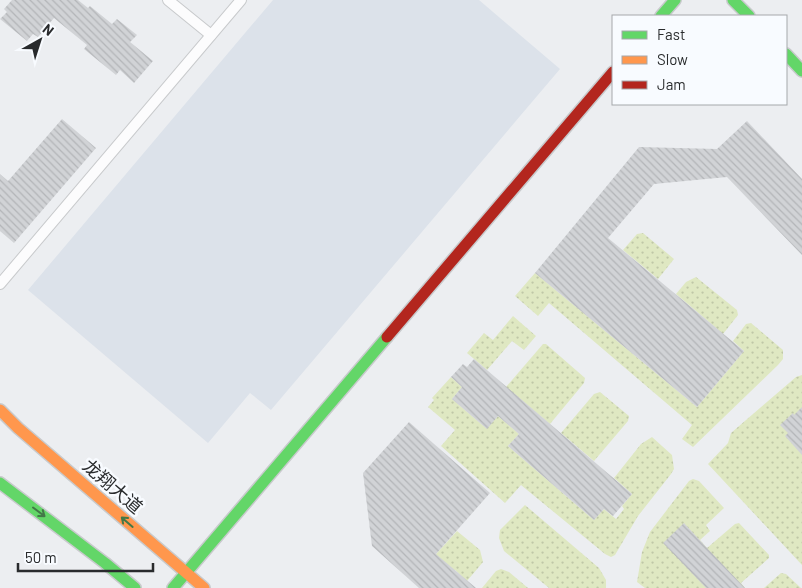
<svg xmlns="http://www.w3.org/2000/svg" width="802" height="588" viewBox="0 0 802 588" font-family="Barlow,'Noto Sans SC',sans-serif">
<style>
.built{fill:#dce2ea}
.grass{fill:url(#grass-dots)}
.building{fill:url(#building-back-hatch)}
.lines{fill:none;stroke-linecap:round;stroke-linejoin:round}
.lane-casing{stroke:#c8cacc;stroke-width:12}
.fast-casing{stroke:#c8cacc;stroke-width:14}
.slow-casing{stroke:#c8cacc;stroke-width:14}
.jam-casing{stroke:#c8cacc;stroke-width:14}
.lane{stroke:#fcfcfd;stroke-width:10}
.fast{stroke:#63d668;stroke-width:11}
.slow{stroke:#ff974d;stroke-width:11}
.jam{stroke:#b3261e;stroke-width:11}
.oneway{stroke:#437848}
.labels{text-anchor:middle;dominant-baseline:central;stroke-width:5;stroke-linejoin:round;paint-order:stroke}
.street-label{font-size:18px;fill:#292b2d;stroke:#f8fbff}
</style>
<defs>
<pattern id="grass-dots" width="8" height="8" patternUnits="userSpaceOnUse" patternTransform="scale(1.25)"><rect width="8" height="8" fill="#dfe8c2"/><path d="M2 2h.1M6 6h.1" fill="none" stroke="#bfc7a7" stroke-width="1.8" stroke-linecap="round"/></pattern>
<pattern id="building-back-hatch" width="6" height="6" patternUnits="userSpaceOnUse" patternTransform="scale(1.25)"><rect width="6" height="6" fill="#d1d3d6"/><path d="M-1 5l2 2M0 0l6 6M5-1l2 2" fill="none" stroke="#b3b5b8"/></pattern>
</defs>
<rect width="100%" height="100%" fill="#eceef1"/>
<polygon class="built" points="273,0 479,0 560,69 271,410 250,393 208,443 28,290"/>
<g class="grass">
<polygon points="643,233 674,259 658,279 623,250 637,234"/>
<polygon points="535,273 697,407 744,351 733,341 746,324 751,323 783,350 783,359 778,365 693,447 682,439 692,425 549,303 538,316 515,296"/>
<polygon points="696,277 737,310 738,315 723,334 676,294 686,282"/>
<polygon points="513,316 536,336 524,350 512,341 487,370 467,353 484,333 493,340"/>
<polygon points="543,344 546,344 585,378 584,383 550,424 506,387"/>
<polygon points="802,375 802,565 708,464 728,443 731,433 796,377"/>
<polygon points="451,377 462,387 452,399 486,428 498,416 519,434 508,446 594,520 604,509 616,519 624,509 622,506 632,494 614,478 641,444 652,437 672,455 674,469 671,474 638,516 615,555 611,557 605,554 521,485 505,503 441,446 455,430 428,407 434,400 432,398"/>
<polygon points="600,392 629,416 628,421 594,461 561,433 594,394"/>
<polygon points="693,479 699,481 724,508 706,525 710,531 700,540 707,548 735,524 739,523 769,555 769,558 741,583 745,588 645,588 637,582 642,552 650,532 689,481"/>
<polygon points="525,505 599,568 606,580 606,588 549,588 504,551 499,538 500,530"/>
<polygon points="457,531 480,550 483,562 467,581 455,570 447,578 416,576"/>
<polygon points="501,569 509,572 528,588 482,588 496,571"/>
<polygon points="781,573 786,574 801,588 764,588"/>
</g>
<g class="building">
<polygon points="12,0 78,0 88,8 90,6 112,24 117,19 137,35 130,42 153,61 134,83 120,70 116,75 84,49 87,45 54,18 38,37 33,34 27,41 0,19 7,12 4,9"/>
<polygon points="62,119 96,148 14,243 0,231 0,174 8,181"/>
<polygon points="747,121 802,179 802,255 727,177 654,184 608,238 744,351 697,407 535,273 639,147 717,149"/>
<polygon points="474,359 632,494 613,516 604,509 594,520 508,446 519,434 498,416 487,429 452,399 462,387 451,377 463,364 467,367"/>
<polygon points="802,407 802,455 785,436 788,433 780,425 793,413 794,415"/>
<polygon points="409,422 490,493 436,554 476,588 419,588 372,546 363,473"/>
<polygon points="684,523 707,548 745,588 706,588 663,543"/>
</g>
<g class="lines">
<defs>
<g id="lane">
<polyline points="168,0 211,35"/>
<polyline points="0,284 241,0"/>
</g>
<g id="fast">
<polyline points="733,0 749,16"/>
<polyline points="661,16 675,0"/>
<polyline points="786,54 802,71"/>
<polyline points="0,483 105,563 135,588"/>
<polyline points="173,588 387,337"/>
</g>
<polyline id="slow" points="0,410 18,428 204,588"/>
<polyline id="jam" points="387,337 613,72"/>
</defs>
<use href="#lane" class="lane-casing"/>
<use href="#fast" class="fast-casing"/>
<use href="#slow" class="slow-casing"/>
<use href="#jam" class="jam-casing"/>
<use href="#lane" class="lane"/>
<use href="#fast" class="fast"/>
<use href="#slow" class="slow"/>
<use href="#jam" class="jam"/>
</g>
<defs><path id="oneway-shaft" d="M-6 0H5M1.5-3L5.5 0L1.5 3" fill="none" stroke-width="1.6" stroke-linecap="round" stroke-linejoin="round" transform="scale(1.25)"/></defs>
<g class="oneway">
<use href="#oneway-shaft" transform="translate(39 512) rotate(37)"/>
<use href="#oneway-shaft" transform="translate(127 522) rotate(-139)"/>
</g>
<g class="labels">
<g class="street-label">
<text transform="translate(113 486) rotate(41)">龙翔大道</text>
</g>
</g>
<rect x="612" y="15" width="175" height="90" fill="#f8fbff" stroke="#a5a8ab"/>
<rect x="622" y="31" width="25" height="8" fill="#63d668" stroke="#a5a8ab"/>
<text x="657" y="40" font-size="15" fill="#292b2d">Fast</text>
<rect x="622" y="56" width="25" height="8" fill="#ff974d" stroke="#a5a8ab"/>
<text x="657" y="65" font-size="15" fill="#292b2d">Slow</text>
<rect x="622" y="81" width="25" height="8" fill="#b3261e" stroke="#a5a8ab"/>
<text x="657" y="90" font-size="15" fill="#292b2d">Jam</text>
<g transform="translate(40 40) rotate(39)" stroke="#f8fbff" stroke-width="4" paint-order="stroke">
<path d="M0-4L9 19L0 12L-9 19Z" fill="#292b2d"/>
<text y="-8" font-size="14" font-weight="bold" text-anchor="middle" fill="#292b2d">N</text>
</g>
<path d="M18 563v8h135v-8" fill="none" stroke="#292b2d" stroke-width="2.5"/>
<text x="25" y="563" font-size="15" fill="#292b2d" stroke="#f8fbff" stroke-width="4" paint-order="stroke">50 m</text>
</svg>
